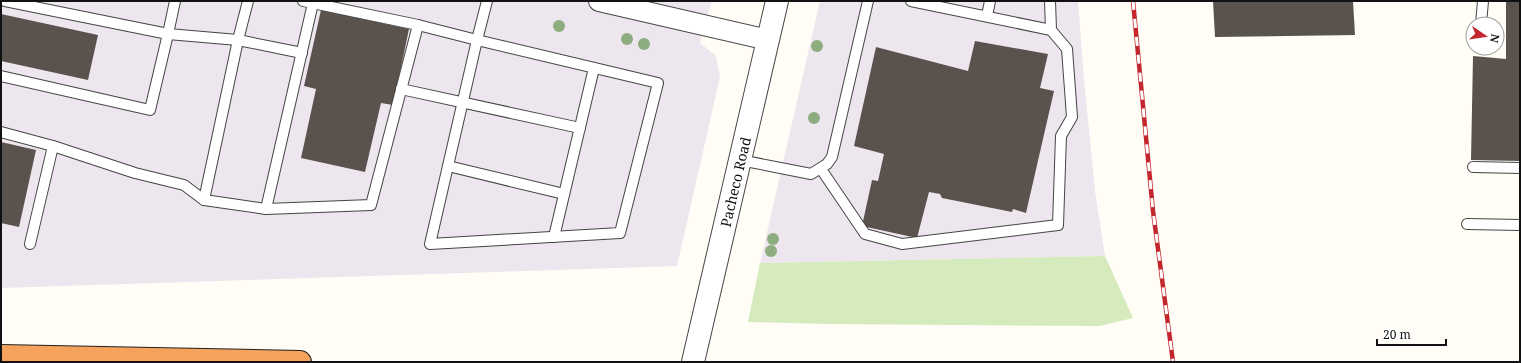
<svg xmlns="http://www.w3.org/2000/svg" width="1521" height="363" viewBox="0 0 1521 363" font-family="'Noto Serif',serif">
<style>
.industrial{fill:#eee6ef}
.green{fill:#d5ebbd}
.building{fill:#5a524d}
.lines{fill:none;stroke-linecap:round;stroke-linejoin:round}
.service-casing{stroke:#444;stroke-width:12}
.minor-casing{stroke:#444;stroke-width:22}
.tertiary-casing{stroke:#444;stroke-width:24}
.motorway-casing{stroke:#222;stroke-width:24}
.service{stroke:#fff;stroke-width:10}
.minor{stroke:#fff;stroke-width:20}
.tertiary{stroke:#fff;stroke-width:22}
.motorway{stroke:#f5a25d;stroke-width:22}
.rail-casing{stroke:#c4262e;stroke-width:4.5}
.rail{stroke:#fff;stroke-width:3;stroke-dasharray:9;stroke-linecap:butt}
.tree{fill:#8dad7f}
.labels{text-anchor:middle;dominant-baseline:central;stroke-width:4;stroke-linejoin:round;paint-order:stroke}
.street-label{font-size:14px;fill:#111;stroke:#fff}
</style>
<rect width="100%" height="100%" fill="#fffdf5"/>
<g class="industrial">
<polygon points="1,1 712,1 700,43 716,56 720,77 677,266 1,288"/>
<polygon points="820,1 1078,1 1084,79 1095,191 1105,256 760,263"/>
</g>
<polygon class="green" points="1105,256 1133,318 1100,326 829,324 748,322 760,263"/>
<g class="building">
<polygon points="1213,1 1353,1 1355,35 1215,37"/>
<polygon points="1506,1 1520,1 1520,161 1471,160 1473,56 1506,59"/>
<polygon points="321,10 409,29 393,105 381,103 365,172 301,158 316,89 304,86"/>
<polygon points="1,14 98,35 88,80 1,61"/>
<polygon points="975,41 1048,54 1040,88 1054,91 1026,213 1013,209 1012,212 942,198 940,194 929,192 917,238 862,226 872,180 878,181 884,154 854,146 876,47 968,71"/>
<polygon points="1,142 36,150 19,227 1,223"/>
</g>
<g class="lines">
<defs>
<g id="service">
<polyline points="175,1 168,34 238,40 248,1"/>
<polyline points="303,1 418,25 477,40 487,1"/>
<polyline points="911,1 1051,30"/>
<polyline points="987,16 990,1"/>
<polyline points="1481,24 1483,1"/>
<polygon points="477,40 658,83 620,233 430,244"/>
<polyline points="302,53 238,40 204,200 266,209 371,205 418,25"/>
<polyline points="1,76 150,110 168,34 5,1"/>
<polyline points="401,89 580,128"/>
<polyline points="1,132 53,146 135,173 184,185 204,200"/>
<polyline points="740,160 811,174 827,164 832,157 868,1"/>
<polyline points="448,166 564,194"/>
<polyline points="1473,167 1520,168"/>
<polyline points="821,169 865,234 902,244 1058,225 1061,136 1072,117 1067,49 1051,30 1050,1"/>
<polyline points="266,209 313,3"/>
<polyline points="1467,224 1520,225"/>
<polyline points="554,237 594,68"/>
<polyline points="30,244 53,146"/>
</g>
<polyline id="minor" points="599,1 768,40"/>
<g id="tertiary">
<path id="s1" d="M693 362 777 1"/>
</g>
<polyline id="motorway" points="1,356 300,362"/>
</defs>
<use href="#service" class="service-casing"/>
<use href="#minor" class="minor-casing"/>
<use href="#tertiary" class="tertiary-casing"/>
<use href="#motorway" class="motorway-casing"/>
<use href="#service" class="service"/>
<use href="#minor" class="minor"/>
<use href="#tertiary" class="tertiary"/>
<use href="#motorway" class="motorway"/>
<defs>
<polyline id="rail" points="1133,1 1153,211 1173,362"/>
</defs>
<use href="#rail" class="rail-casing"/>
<use href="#rail" class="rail"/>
</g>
<g class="tree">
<circle cx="559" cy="26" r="6"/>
<circle cx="627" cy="39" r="6"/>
<circle cx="644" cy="44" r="6"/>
<circle cx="817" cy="46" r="6"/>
<circle cx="814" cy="118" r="6"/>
<circle cx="773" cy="239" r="6"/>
<circle cx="771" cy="251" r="6"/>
</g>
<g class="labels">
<g class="street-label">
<text stroke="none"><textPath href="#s1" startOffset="185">Pacheco Road</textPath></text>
</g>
</g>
<rect width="1521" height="363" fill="none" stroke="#111111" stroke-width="4"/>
<g transform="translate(1485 36) rotate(103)"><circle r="19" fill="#ffffff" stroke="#a0a0a0"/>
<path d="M0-3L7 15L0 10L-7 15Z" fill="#c4262e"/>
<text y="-6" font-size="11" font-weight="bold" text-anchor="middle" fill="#111111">N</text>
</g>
<path d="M1377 339v6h69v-6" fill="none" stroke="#111111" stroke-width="2"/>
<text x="1383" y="339" font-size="12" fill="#111111" stroke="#ffffff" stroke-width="3" paint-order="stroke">20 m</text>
</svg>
